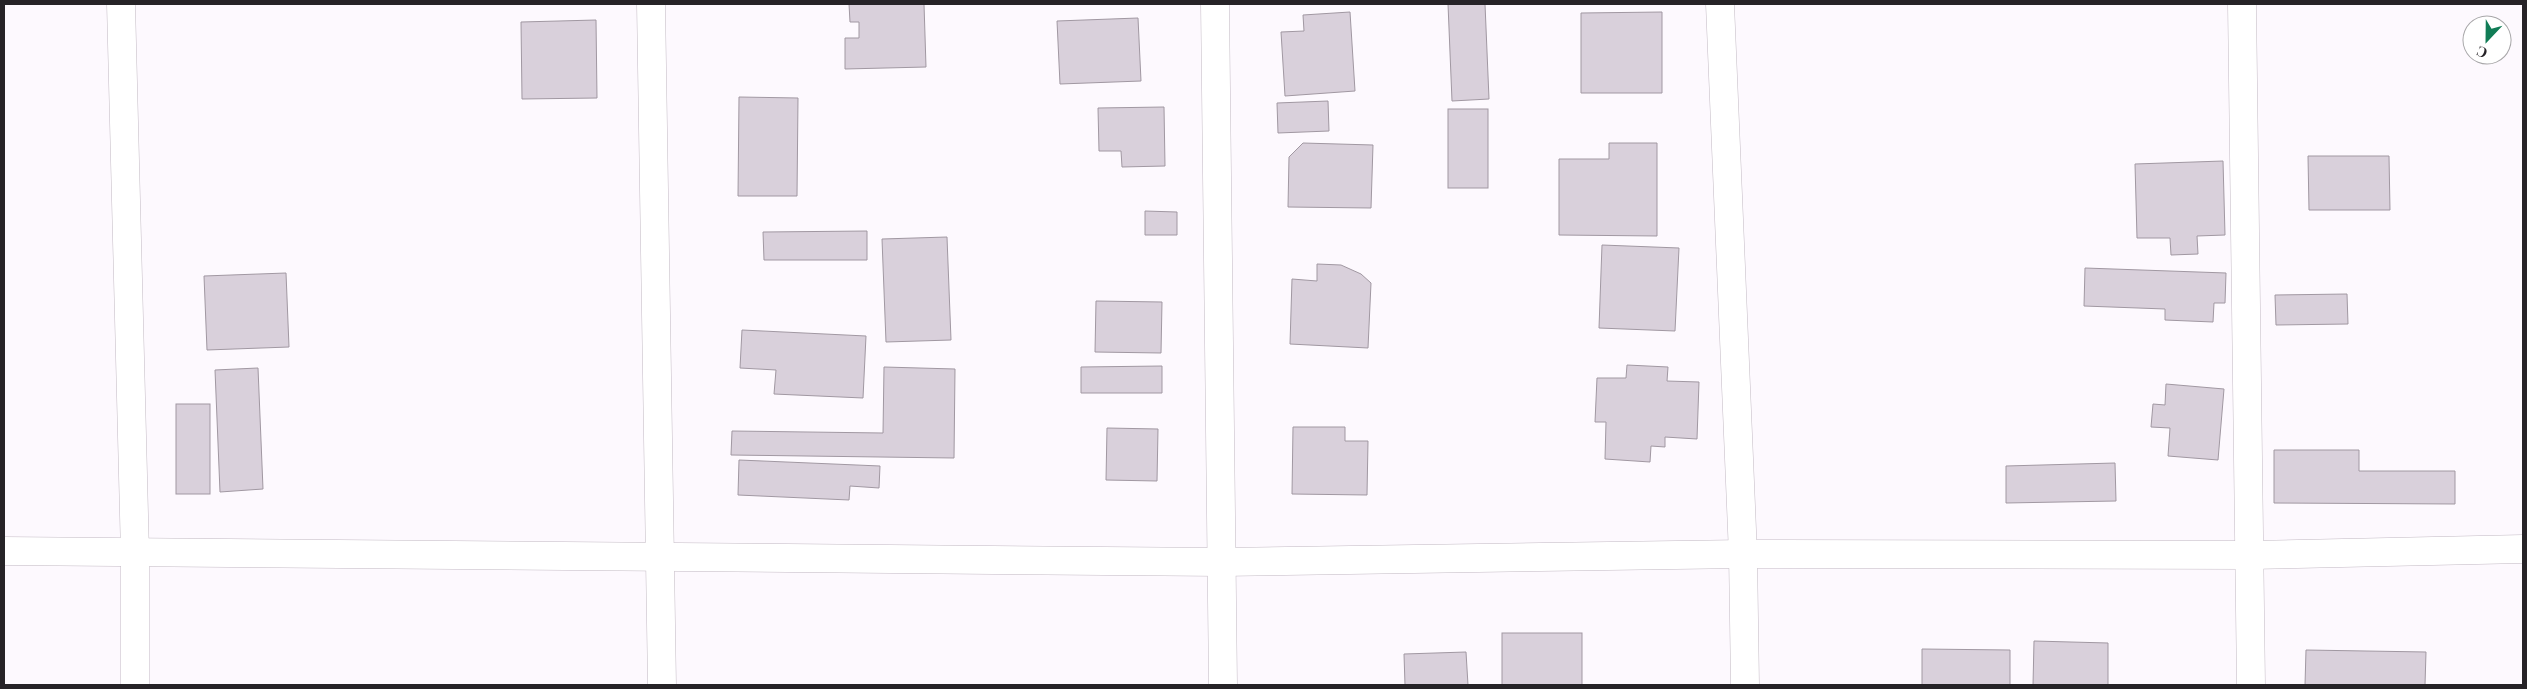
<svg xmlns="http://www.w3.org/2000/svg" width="2527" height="689" viewBox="0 0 2527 689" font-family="'Playfair Display',serif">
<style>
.building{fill:#d9d0db;stroke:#a198a2}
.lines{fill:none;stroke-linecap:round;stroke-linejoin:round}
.minor-casing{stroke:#c3bac4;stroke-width:29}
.minor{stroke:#fff;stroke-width:28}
</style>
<rect width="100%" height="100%" fill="#fdf9fe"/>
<g class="building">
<polygon points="849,4 924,4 926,67 845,69 845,38 859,38 859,22 850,22"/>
<polygon points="1448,4 1485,4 1489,99 1452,101"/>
<polygon points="1350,12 1355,91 1285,96 1281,32 1304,31 1303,15"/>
<polygon points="1662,12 1662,93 1581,93 1581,13"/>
<polygon points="1138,18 1141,81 1060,84 1057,21"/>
<polygon points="596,20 597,98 522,99 521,22"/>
<polygon points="739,97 798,98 797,196 738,196"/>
<polygon points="1328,101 1329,131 1278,133 1277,103"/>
<polygon points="1164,107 1165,166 1122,167 1121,151 1099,151 1098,108"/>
<rect x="1448" y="109" width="40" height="79"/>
<polygon points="1303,143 1373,145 1371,208 1288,207 1289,157"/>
<polygon points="1609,143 1657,143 1657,236 1559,235 1559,159 1609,159"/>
<polygon points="2308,156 2389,156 2390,210 2309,210"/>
<polygon points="2223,161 2225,235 2197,236 2198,254 2171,255 2170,238 2137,238 2135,164"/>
<polygon points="1145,211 1177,212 1177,235 1145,235"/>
<polygon points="867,231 867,260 764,260 763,232"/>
<polygon points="947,237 951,340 886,342 882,239"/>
<polygon points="1602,245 1679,248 1675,331 1599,328"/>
<polygon points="1317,264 1341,265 1361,274 1371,283 1368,348 1290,344 1292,279 1317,281"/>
<polygon points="2085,268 2226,273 2225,303 2214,303 2213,322 2165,320 2165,309 2084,306"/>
<polygon points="286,273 289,347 207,350 204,276"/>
<polygon points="2347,294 2348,324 2276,325 2275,295"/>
<polygon points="1096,301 1162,302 1161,353 1095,352"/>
<polygon points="742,330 866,336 863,398 774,394 776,370 740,368"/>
<polygon points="1627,365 1668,367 1667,381 1699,382 1697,439 1665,437 1665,447 1651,446 1650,462 1605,459 1606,422 1595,422 1597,378 1626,378"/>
<polygon points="1162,366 1162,393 1081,393 1081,367"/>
<polygon points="884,367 955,369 954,458 731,455 732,431 883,433"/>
<polygon points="258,368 263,489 220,492 215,370"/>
<polygon points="2166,384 2224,389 2218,460 2168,456 2170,428 2151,427 2153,404 2165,405"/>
<rect x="176" y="404" width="34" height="90"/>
<polygon points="1293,427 1345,427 1345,441 1368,441 1367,495 1292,494"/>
<polygon points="1107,428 1158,429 1157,481 1106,480"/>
<polygon points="2274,450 2359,450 2359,471 2455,471 2455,504 2274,503"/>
<polygon points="739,460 880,466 879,488 850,486 849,500 738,495"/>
<polygon points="2115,463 2116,501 2006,503 2006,466"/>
<rect x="1502" y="633" width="80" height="52"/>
<polygon points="2034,641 2108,643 2108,685 2033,685"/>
<polygon points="1922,649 2010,650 2010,685 1922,685"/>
<polygon points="2306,650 2426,652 2425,685 2305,685"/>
<polygon points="1466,652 1468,685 1405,685 1404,654"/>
</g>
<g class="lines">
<defs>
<g id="minor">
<polyline points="121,4 135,554 135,685"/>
<polyline points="651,4 662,685"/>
<polyline points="1215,4 1223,685"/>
<polyline points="1720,4 1743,554 1745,685"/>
<polyline points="2242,4 2251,685"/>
<polyline points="4,551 1222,562 1743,554 2250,555 2523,549"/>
</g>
</defs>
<use href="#minor" class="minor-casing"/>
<use href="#minor" class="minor"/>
</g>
<rect width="2527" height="689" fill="none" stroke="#262327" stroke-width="10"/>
<g transform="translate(2487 40) rotate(202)"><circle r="24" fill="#ffffff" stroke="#a8a7a9"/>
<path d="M0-4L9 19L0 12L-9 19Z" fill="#117c56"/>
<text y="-8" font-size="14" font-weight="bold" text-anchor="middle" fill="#262327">С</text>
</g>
</svg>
